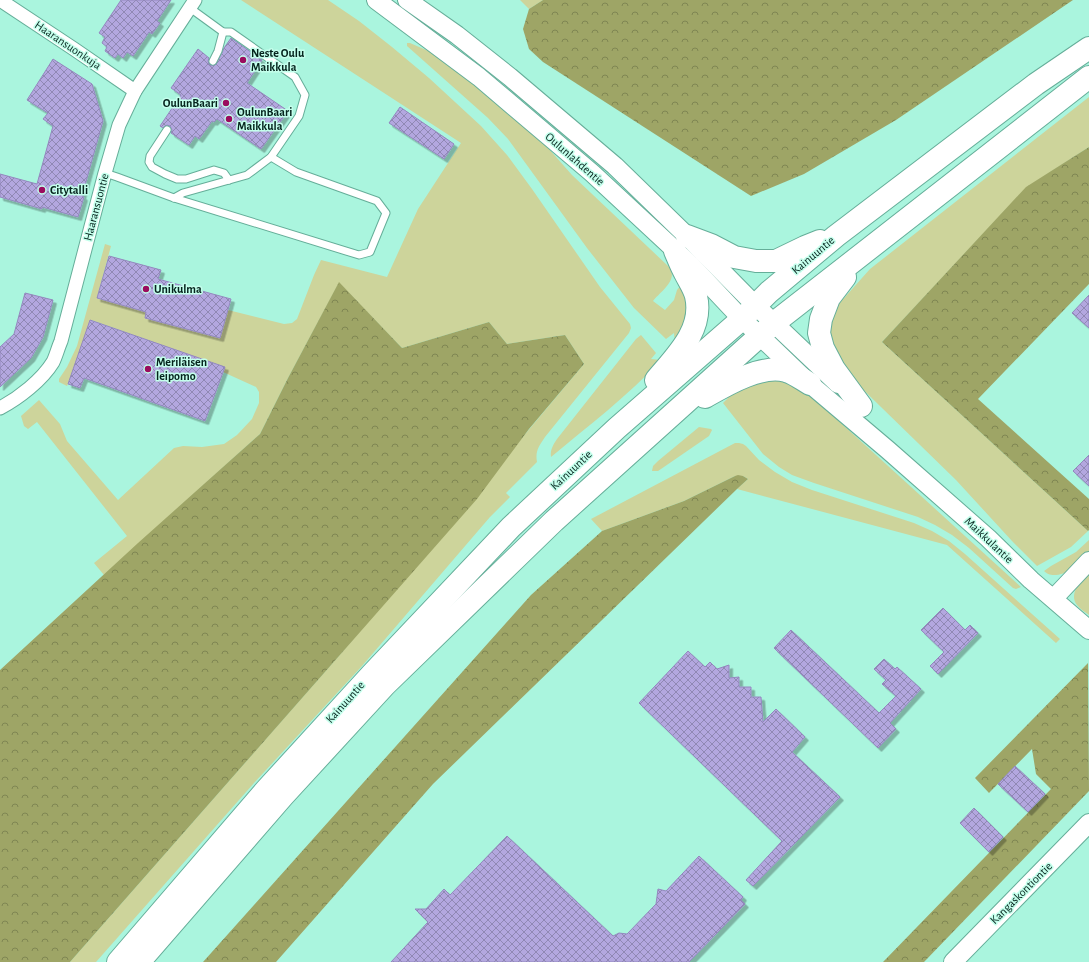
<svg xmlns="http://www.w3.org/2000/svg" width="1089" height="962" viewBox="0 0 1089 962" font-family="'Alegreya Sans',sans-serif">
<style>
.green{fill:#cdd49b}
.forest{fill:url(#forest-crowns)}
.building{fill:url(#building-cross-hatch);stroke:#9388be;filter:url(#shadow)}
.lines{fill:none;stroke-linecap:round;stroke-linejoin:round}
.lane-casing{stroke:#65ae99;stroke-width:9}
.street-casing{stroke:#65ae99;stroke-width:15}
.secondary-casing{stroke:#65ae99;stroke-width:20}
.highway-casing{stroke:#65ae99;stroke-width:24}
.lane{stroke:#fff;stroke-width:7}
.street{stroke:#fff;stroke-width:13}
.secondary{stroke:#fff;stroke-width:18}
.highway{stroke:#fff;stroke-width:22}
.poi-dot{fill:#9a0c5e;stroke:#c4ffec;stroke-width:1.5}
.labels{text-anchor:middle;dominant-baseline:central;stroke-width:3;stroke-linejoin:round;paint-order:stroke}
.street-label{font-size:12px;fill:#05241d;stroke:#c4ffec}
.poi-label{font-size:12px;font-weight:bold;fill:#05241d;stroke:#c4ffec;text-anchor:start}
</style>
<defs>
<pattern id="forest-crowns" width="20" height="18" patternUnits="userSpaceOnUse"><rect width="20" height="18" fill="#9ea566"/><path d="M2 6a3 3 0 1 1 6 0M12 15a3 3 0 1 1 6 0" fill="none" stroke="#7f8653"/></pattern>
<pattern id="building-cross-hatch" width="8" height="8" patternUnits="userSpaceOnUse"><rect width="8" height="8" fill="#b3a7df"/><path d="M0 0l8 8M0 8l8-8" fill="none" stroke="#9088b4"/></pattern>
<filter id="shadow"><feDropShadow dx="3.5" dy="3.5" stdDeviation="0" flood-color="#0004"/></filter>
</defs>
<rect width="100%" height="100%" fill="#aaf5de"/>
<g class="green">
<path d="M241 0H328L359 21 392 47 429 78 481 126 507 155 532 189 600 287 630 324 631 328 629 333 545 437C539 446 535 451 537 462L506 493 510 497 490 517 362 666 254 783 96 962H70L338 657 584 364 565 335 507 344 489 322 402 348 339 283 288 378 260 434 104 575 94 563 127 536 37 422 28 429 24 426 21 416 39 400 60 424 67 441 118 500 174 448 183 446 202 447 224 444 237 435 252 419 259 403V392L256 387 223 372 224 367 91 320 68 384 67 386 59 382V379L67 367 77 346 105 244 111 246 97 298 146 312 145 318 220 338 228 310 284 324 292 323 297 319 314 275 321 260 387 277 418 209 461 143Z"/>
<polygon points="520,0 543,0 529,9"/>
<path d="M407 43H410L433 53 489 94 541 140 572 175 667 265C668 266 670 268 671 270 676 282 659 293 653 301L665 310 674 300 677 290 681 285 689 311 675 344 674 333 666 339 634 308 587 248 508 139 488 118 407 46Z"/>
<polygon points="1089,97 1089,147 1026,188 882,342 1088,531 1071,547 1037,566 1012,541 956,480 844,371 829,335 830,324 837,306 870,269"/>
<path d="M641 335 656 353 651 359 661 360C628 396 588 426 551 457 550 450 553 445 557 439L636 339Z"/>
<polygon points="778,378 796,385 820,404 1021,587 1016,589 1013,588 969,548 952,535 935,525 918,517 814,483 792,475 779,467 763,454 723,403 728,398 719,397 725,392"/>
<polygon points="699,427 711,429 712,430 709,436 661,469 658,471 652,471 653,466 658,461"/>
<polygon points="735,443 739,443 743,444 746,446 759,460 775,472 792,482 812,490 914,523 932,531 949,541 965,554 1060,639 1056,643 947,545 737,489 748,479 743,476 735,476 684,501 602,531 591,519"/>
<path d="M1089 540V551C1079 561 1071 574 1056 575 1051 575 1048 575 1044 571L1051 566 1076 552Z"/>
<path d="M1089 571V615C1085 612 1080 609 1077 605 1068 593 1082 580 1089 571Z"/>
</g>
<g class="forest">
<polygon points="543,0 1073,0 896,120 804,174 751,196 543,62 529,49 523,29 529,9"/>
<polygon points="1089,147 1089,284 978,399 1089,499 1089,530 1088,531 882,342 1026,187"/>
<polygon points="339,282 402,348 489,322 507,344 565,335 584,364 529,429 477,499 70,962 0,962 0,670 138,543 260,434 288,378"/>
<polygon points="738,475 743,476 748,479 737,489 433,784 276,962 203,962 531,595 602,531 684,501 735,476"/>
<polygon points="1088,663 1089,791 924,962 883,962 1051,789 1036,774 1032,749 989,793 975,778"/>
</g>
<g class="building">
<polygon points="121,0 171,0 157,21 160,23 152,34 149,32 133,56 127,52 123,58 118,54 115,58 105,51 107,47 102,43 105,37 99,33"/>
<polygon points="231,38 262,60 247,83 288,111 261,149 217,119 214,122 212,121 199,139 195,136 189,145 171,133 172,130 170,126 167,125 163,128 160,126 181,95 171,88 198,49 209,58 208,61 209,64 211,66 215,65 222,53 224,48"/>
<polygon points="53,59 92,84 103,121 82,196 84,197 78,217 42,207 42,209 0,197 0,174 37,184 53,126 43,119 48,113 27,100"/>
<polygon points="400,107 454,144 444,159 389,123"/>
<polygon points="109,256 161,270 158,279 231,299 220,338 145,318 146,312 97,298"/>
<polygon points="25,293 53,300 43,337 31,358 0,387 0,347 14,334"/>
<polygon points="1089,295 1089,328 1072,313"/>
<polygon points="90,320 225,367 205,421 84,378 80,388 68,384"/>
<polygon points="1089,455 1089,486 1073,471"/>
<polygon points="943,608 965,630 970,625 978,633 938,674 930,666 944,652 921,630"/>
<polygon points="791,630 879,713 896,696 882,684 886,680 874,669 884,659 895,669 897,667 921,689 890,723 896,729 878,748 774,648"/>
<polygon points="688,651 705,667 710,662 717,669 729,665 729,678 739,677 739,687 751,687 751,697 761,697 763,722 776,709 805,737 792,752 840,797 753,886 746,880 782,841 639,703"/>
<polygon points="1015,766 1045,794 1028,812 998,784"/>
<polygon points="974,808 1003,837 989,852 960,823"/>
<polygon points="507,836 613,936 619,933 627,934 656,904 658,889 666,891 699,856 743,897 741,900 745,904 689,962 391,962 428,922 415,909 426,909 444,889 450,895"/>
</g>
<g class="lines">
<defs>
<g id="lane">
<polyline points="213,61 218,51 223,32"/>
<polyline points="167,130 150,156 149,162 152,167 165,174 177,179 186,179 214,170 224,173 229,180"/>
<polyline points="105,173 117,177 174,198 359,255 370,252 386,213 377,201 296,172 271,157"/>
<polyline points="174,198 183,193 247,175 271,157 299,116 305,95 295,77 231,32 223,32 190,8"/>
</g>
<g id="street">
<polyline points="0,0 74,49 135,91"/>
<path d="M0 408C19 398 42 380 53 362 56 356 58 348 61 341L105 173 119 125 135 91 195 0"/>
</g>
<g id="secondary">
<polyline points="376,0 479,77 592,173 690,264 738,315 810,384 888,450 988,538 1031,580 1089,630"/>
<polyline points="407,0 457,35 510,77 615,166 687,236 756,306 838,384"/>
<polyline points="1054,598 1089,561"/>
<polyline points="953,962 1089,823"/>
</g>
<g id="highway">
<polyline points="687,236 711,245 734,257 756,261 776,261 805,247 820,241"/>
<polyline points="845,277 829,298 821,319 819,333 823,348 834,369 861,406"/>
<path d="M656 380C676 356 704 330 696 296 694 288 689 281 685 273 681 266 678 258 675 251"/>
<path d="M705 397C726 385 761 364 786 371 794 373 803 380 810 384"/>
<polyline points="118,962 266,790 372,674 511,527 617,428 743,318 769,292 836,236 1036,84 1089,48"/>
<polyline points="139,962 283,796 385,685 554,521 774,323 1089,77"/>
</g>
</defs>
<use href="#lane" class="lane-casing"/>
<use href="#street" class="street-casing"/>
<use href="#secondary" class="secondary-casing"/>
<use href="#highway" class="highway-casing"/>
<use href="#lane" class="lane"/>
<use href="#street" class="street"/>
<use href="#secondary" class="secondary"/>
<use href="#highway" class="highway"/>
</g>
<g class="poi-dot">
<circle cx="243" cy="60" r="4"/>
<circle cx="226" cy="103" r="4"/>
<circle cx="229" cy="119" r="4"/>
<circle cx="42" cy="190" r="4"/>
<circle cx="146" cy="289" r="4"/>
<circle cx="148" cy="369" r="4"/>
</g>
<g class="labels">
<g class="street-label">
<text transform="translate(68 45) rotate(34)">Haaransuonkuja</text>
<text transform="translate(575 159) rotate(41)">Oulunlahdentie</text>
<text transform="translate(96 207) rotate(-75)">Haaransuontie</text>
<text transform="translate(813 255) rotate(-40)">Kainuuntie</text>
<text transform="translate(571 470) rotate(-43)">Kainuuntie</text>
<text transform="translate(989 540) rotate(43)">Maikkulantie</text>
<text transform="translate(345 702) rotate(-48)">Kainuuntie</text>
<text transform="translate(1021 893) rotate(-45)">Kangaskontiontie</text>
</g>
<g class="poi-label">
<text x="251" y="53">Neste Oulu<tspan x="251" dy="14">Maikkula</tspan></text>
<text x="218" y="103" text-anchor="end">OulunBaari</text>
<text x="237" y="112">OulunBaari<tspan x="237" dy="14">Maikkula</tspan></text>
<text x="50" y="190">Citytalli</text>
<text x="154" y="289">Unikulma</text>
<text x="156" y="362">Meriläisen<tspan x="156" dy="14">leipomo</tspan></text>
</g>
</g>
</svg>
